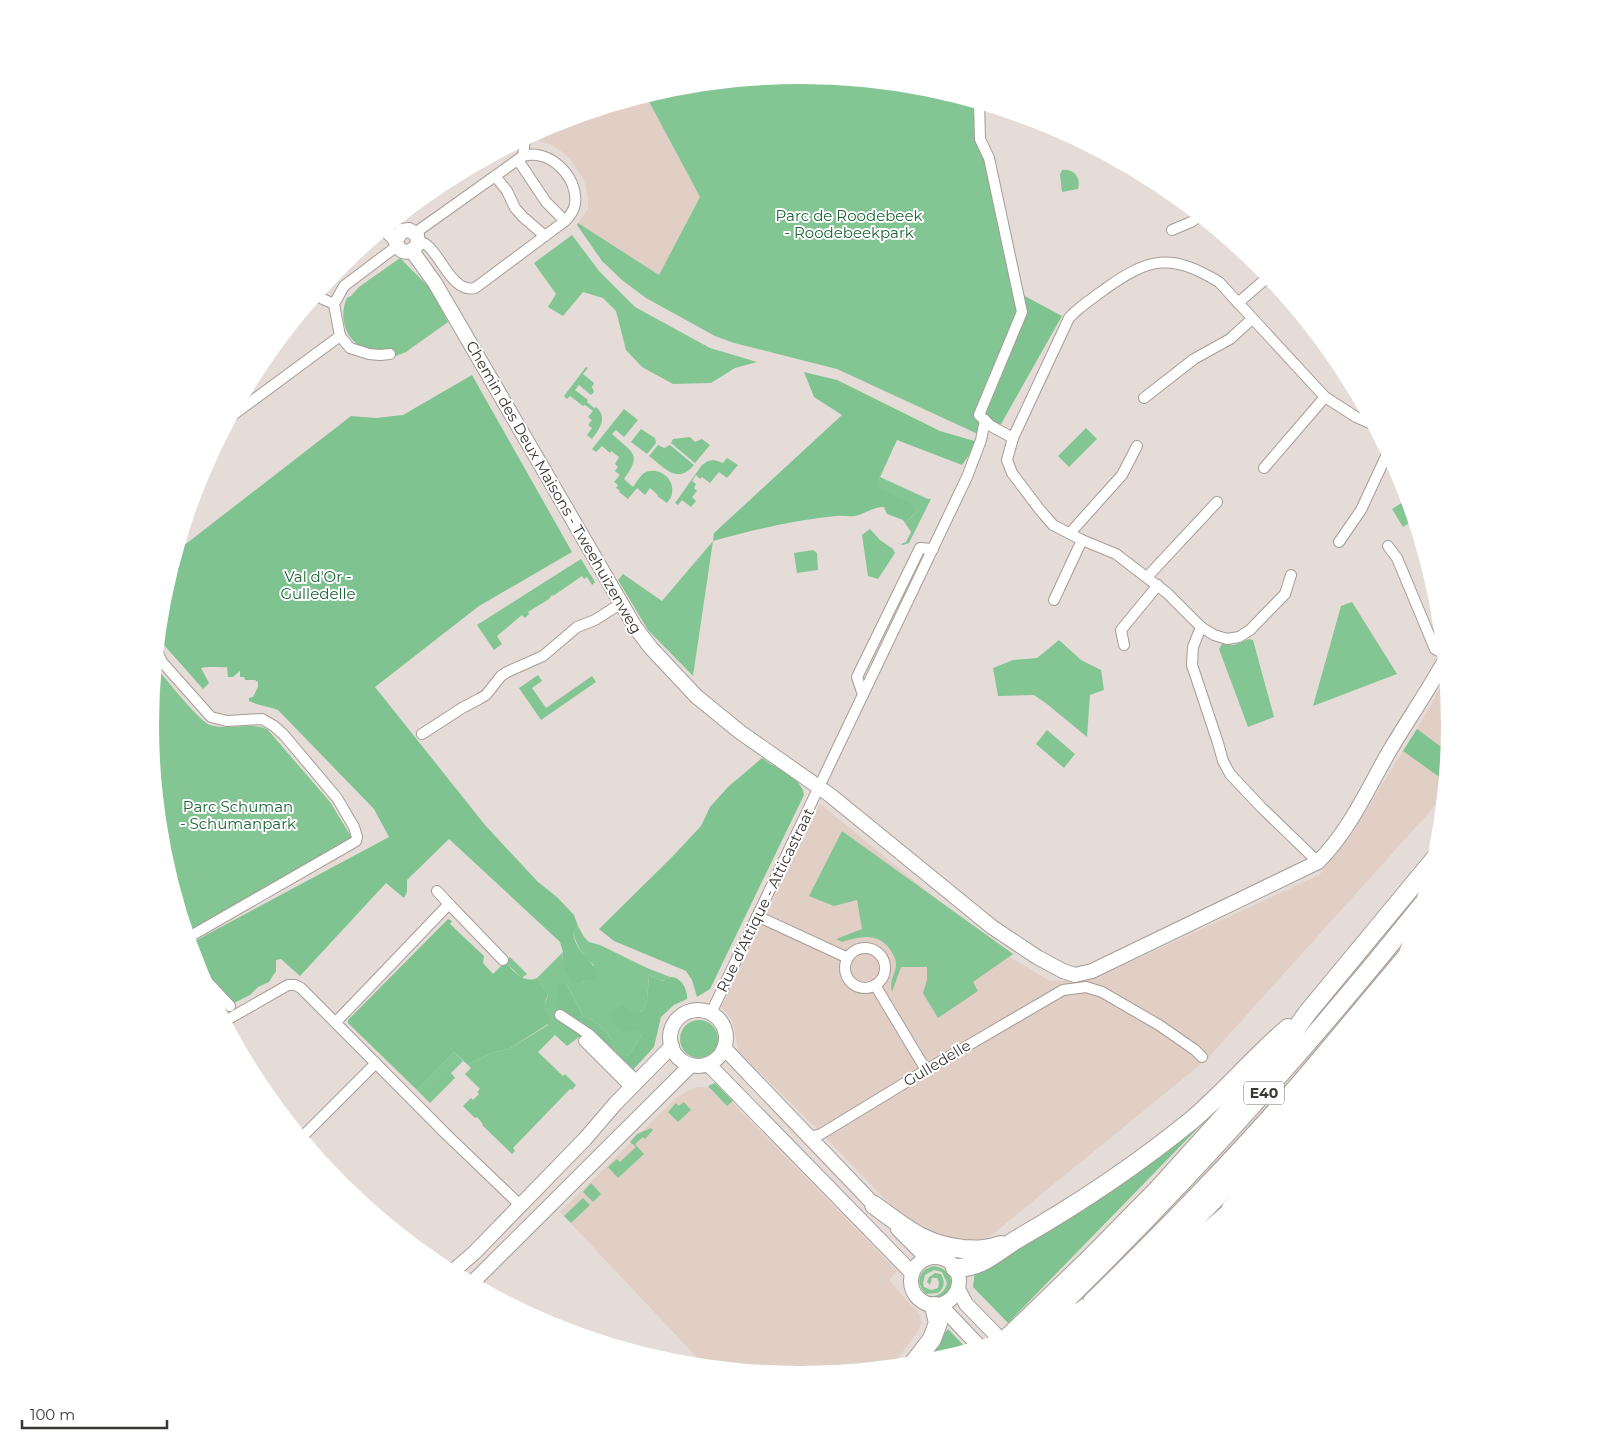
<svg xmlns="http://www.w3.org/2000/svg" width="1601" height="1450" viewBox="0 0 1601 1450" font-family="Montserrat,sans-serif">
<style>
.built{fill:#e1cfc6}
.green{fill:#83c593;fill-rule:evenodd}
.forest{fill:#7fc490}
.lines{fill:none;stroke-linecap:round;stroke-linejoin:round}
.street-casing{stroke:#a69c97;stroke-width:12}
.secondary-casing{stroke:#a69c97;stroke-width:16}
.highway-casing{stroke:#a69c97;stroke-width:20}
.street{stroke:#fff;stroke-width:10}
.secondary{stroke:#fff;stroke-width:14}
.highway{stroke:#fff;stroke-width:18}
.labels{text-anchor:middle;dominant-baseline:central;stroke-width:4;stroke-linejoin:round;paint-order:stroke}
.shield{fill:#fff;stroke:#757271;stroke-width:1}
.shield-label{font-size:14px;font-weight:bold;fill:#3a3634}
.park-label{font-size:15px;fill:#1c6636;stroke:#fff}
.street-label{font-size:15px;fill:#3a3634;stroke:#fff}
</style>
<rect width="100%" height="100%" fill="#e6dcd7"/>
<g class="built">
<polygon points="646,96 700,197 659,276 578,223 588,209 588,197 584,180 571,160 565,154 552,145 539,141 540,131 552,124"/>
<polygon points="1446,676 1450,725 1444,796 1207,1059 977,1247 918,1233 817,1129 738,1051 733,1021 721,1007 820,804 1003,953 1050,981 1093,979 1319,875 1350,836 1427,712"/>
<polygon points="696,1087 717,1087 897,1271 889,1280 919,1314 922,1323 917,1333 892,1366 800,1375 705,1366 560,1212 678,1096"/>
</g>
<g class="green">
<polygon points="800,75 928,88 973,101 973,113 985,159 1017,311 983,422 980,435 837,369 734,343 715,336 646,298 622,280 602,261 577,225 578,223 659,275 700,197 646,96 674,87"/>
<path d="M1062 170C1074 168 1081 178 1078 189L1062 192 1060 175Z"/>
<polygon points="572,235 599,271 635,307 710,348 757,362 735,368 711,383 673,384 642,367 626,350 616,311 603,298 583,292 563,316 548,307 556,294 534,263"/>
<path d="M400 258 430 288 448 322 406 352 393 357 355 345 356 343C343 333 340 312 347 298L351 296 359 287Z"/>
<path d="M586 367 588 368 583 374 594 383 592 387 594 392 591 395 579 385 575 390 588 400 587 402 594 408 596 407C608 418 600 428 592 439L587 435 592 428 588 425 592 420 588 417 593 411 585 405 583 406 570 396 567 399 564 396Z"/>
<path d="M624 409 638 420 624 437 616 430 612 434C632 453 643 453 624 479L633 487C637 482 640 475 646 472 659 467 675 479 672 493 672 497 669 500 667 503L657 496 658 495 650 488 645 495 637 488 628 499 619 492 620 491 616 488 618 485 614 482 620 475 615 471 618 467 615 464 619 457 611 451 610 453 602 446 596 452 592 449Z"/>
<polygon points="1086,428 1097,439 1069,467 1058,456"/>
<polygon points="641,429 655,438 656,443 647,454 631,442"/>
<polygon points="690,437 695,442 702,439 710,445 695,463 671,443 673,439"/>
<path d="M658 445 664 448 670 445 694 465C677 485 665 468 649 456Z"/>
<polygon points="727,458 738,465 727,478 719,472 710,483 702,477 700,479 696,475 692,481 696,484 694,488 697,491 692,497 696,501 691,507 682,500 678,505 675,503 702,465 708,461 714,460 723,463"/>
<polygon points="880,477 928,499 931,499 909,543 903,545 896,543 901,544 906,542 911,532 905,523 917,511 877,489"/>
<polygon points="1408,499 1414,520 1403,527 1392,509"/>
<polygon points="870,529 880,540 893,549 895,553 878,579 868,576 862,535"/>
<polygon points="713,541 693,676 648,630 618,580 623,574 662,601"/>
<polygon points="813,550 817,553 818,570 797,573 794,553"/>
<polygon points="581,559 595,582 592,585 587,577 584,579 582,576 553,596 552,595 549,599 528,612 529,614 525,618 522,615 497,636 502,644 494,650 477,625"/>
<polygon points="1352,602 1397,674 1313,706 1341,606"/>
<polygon points="1249,639 1253,640 1274,717 1248,727 1219,649 1222,644 1234,645"/>
<polygon points="1059,640 1081,660 1101,670 1104,690 1090,695 1087,737 1047,704 1034,695 998,696 993,668 1013,660 1037,658"/>
<path d="M156 667C165 678 200 722 210 725 227 731 255 721 268 730L330 802 352 838 188 933 163 852 151 725Z"/>
<polygon points="538,675 542,681 532,688 546,708 592,676 596,682 541,720 519,688"/>
<polygon points="1047,730 1075,754 1064,768 1036,744"/>
<path d="M842 831 1013 954 973 982 978 991 938 1018 923 993 927 980V967H901L892 992C889 980 895 976 896 965 896 959 894 956 891 951 879 932 861 936 842 942L836 939 862 929 857 900 834 906 809 896Z"/>
<path d="M578 926 584 937 589 942 600 945 647 968 670 977 662 981 649 975 647 1001 643 1011 635 1013 638 1029 642 1035 628 1056H618L608 1034 592 1020 583 1016 566 983 584 1032 583 1039 579 1037 567 1046 555 1035 538 1052 563 1076 565 1074 576 1085 572 1090 570 1089 513 1148 515 1151 512 1154 482 1125 483 1124 477 1117 475 1118 463 1106 471 1098 473 1100 479 1094 477 1092 480 1089 465 1074 471 1068 468 1065 472 1062 495 1052 509 1049 548 1025 544 1006 548 995 537 978 563 952 562 963 583 982 589 979 594 965C583 957 577 946 573 933Z"/>
<polygon points="510,957 527,974 522,978 505,962"/>
<circle cx="699" cy="1039" r="19"/>
<polygon points="454,1052 463,1061 451,1073 455,1078 430,1103 417,1090"/>
<polygon points="715,1083 733,1101 727,1106 708,1086"/>
<polygon points="684,1102 691,1110 678,1122 668,1112 676,1103 679,1106"/>
<polygon points="651,1128 653,1130 645,1139 643,1137 635,1144 644,1154 618,1178 608,1167 617,1159 620,1162 636,1147 630,1142 637,1134"/>
<polygon points="591,1183 601,1194 593,1202 583,1192"/>
<polygon points="583,1198 590,1205 571,1223 564,1216"/>
<path d="M934 1266C946 1267 957 1280 948 1291 930 1314 902 1273 934 1266ZM934 1270 942 1272 947 1283C944 1294 935 1299 925 1294L938 1293C945 1288 945 1281 941 1274L935 1273 929 1277 927 1282 930 1285 932 1278H937L939 1282 938 1288 931 1290 924 1287 923 1283 925 1275Z"/>
</g>
<g class="forest">
<polygon points="1021,294 1062,316 1000,426 982,415 1025,310"/>
<path d="M804 372 837 380 940 431 978 442 962 465 897 440 880 477 878 488 910 503 917 511 905 523 903 520 887 514 884 507C874 506 865 514 855 516 849 517 842 515 836 516 794 520 753 530 713 541L714 533 842 415 814 397Z"/>
<path d="M472 375 572 552 479 606 375 687 485 825 538 882 557 897 574 915 578 926 573 933C574 937 575 942 577 945 583 958 598 964 598 979 588 979 580 985 571 982L562 963 563 952 560 942 449 839 407 880V892L404 898 386 883 300 976 281 959 276 960V971L269 982 258 987 250 995 232 1004C216 987 190 968 193 942L389 837 374 809 278 710C268 706 259 706 249 701V698L253 697 258 687V682L255 680H245L244 677H240V671L233 677H228L227 667C218 668 210 666 201 668L209 683 203 689 164 645 159 642 163 598 178 550 351 416 376 418 403 415Z"/>
<polygon points="1417,729 1448,752 1445,781 1403,751"/>
<path d="M762 758 772 765 774 764C784 772 803 781 804 795L710 989 697 997 692 980 686 971 614 941 599 929 672 857 701 826 710 807 728 787Z"/>
<path d="M448 919 452 921 450 924 484 956 483 963 493 974 505 962C514 971 523 984 537 978L548 995C542 1006 545 1011 550 1022L548 1024 509 1049 495 1052 472 1062 468 1065 454 1052 417 1090 348 1023V1020Z"/>
<path d="M649 975 662 981C663 981 669 977 670 977 681 976 688 990 687 999L674 1005 661 1017 654 1047 631 1072 561 1014 556 1006 558 986 566 983 583 1016 592 1020 608 1034 618 1056H628L642 1035 637 1029 621 1032 612 1021V1011L623 1005 634 1013 643 1011 647 1001Z"/>
<polygon points="1237,1088 1008,1323 973,1287 975,1270"/>
<polygon points="1262,1162 1216,1221 1161,1266"/>
<polygon points="948,1329 968,1350 920,1363"/>
</g>
<g class="lines">
<defs>
<g id="street">
<polyline points="979,103 980,139 989,158 1022,312 979,415 991,426 1013,438"/>
<polyline points="523,156 525,139"/>
<polyline points="518,160 546,202 565,221"/>
<polyline points="495,176 507,191 515,208 523,217 545,236"/>
<polyline points="1172,230 1191,222 1200,216"/>
<path d="M415 233 523 156C549 148 579 177 575 204 574 210 570 216 565 221L475 288C453 293 442 258 428 246 425 243 421 242 418 240"/>
<polyline points="316,296 334,304"/>
<polyline points="1238,303 1269,276"/>
<polyline points="390,354 380,355 369,354 350,348 340,336 334,304 344,286 397,246"/>
<polyline points="1144,398 1194,359 1230,339 1252,319"/>
<polyline points="233,415 340,336"/>
<polyline points="1264,468 1325,397"/>
<polyline points="1070,533 1122,475 1137,446"/>
<polyline points="1339,542 1361,510 1388,452"/>
<polyline points="1388,546 1397,558 1435,649 1444,654"/>
<path d="M1291 575 1285 594 1250 630 1239 637 1227 639 1214 635 1201 627 1167 593 1116 554 1082 540 1053 525 1040 510 1012 473 1007 460 1013 438 1069 318C1080 306 1093 298 1105 289 1150 257 1171 253 1219 282L1325 397 1356 417 1374 425"/>
<polyline points="1147,577 1217,502"/>
<polyline points="1054,600 1082,540"/>
<polyline points="1201,627 1193,647 1192,665 1218,743 1223,761 1230,774 1261,807 1318,862"/>
<polyline points="1124,645 1121,630 1158,585"/>
<polyline points="158,653 162,662 211,717 227,721 262,719 274,726 284,735 337,798 354,827 357,837 356,841 351,844 189,937"/>
<polyline points="863,695 857,677 920,548 933,549"/>
<polyline points="422,734 462,708 479,699 486,695 501,676 507,672 543,656 577,627 595,620 620,604"/>
<polyline points="437,891 449,904"/>
<polyline points="757,916 848,958"/>
<circle cx="865" cy="968" r="20"/>
<polyline points="200,974 230,1006"/>
<polyline points="875,985 926,1070"/>
<polyline points="711,1013 967,477 981,440 985,420"/>
<polyline points="560,1015 590,1035 634,1078"/>
<polyline points="225,1021 288,985 295,985 301,988 447,1135 520,1205"/>
<polyline points="336,1022 449,904 503,960"/>
<polyline points="584,1041 631,1088"/>
<polyline points="302,1137 376,1063"/>
<polyline points="810,1137 821,1134 926,1070 1063,990 1086,987 1102,992 1159,1025 1195,1050 1202,1057"/>
</g>
<g id="secondary">
<path d="M385 229C388 232 391 235 394 238 396 241 396 245 399 248 405 256 415 250 418 243L417 235 409 230 402 231 396 240"/>
<path d="M412 251 435 283 635 627 651 648 696 696 740 732 830 795 992 927 1037 957 1063 971 1075 975 1092 971 1318 862C1350 830 1368 788 1390 750 1408 720 1427 692 1444 662"/>
<circle cx="698" cy="1038" r="28"/>
<polyline points="724,1048 881,1212"/>
<polyline points="708,1064 912,1273"/>
<polyline points="898,1229 927,1258"/>
<circle cx="935" cy="1281" r="24"/>
<polyline points="452,1272 474,1253 585,1139 615,1104 672,1046"/>
<polyline points="472,1283 691,1065"/>
<polyline points="958,1289 966,1304 1001,1340"/>
<polyline points="940,1305 980,1347"/>
</g>
<g id="highway">
<path d="M874 1205C904 1227 924 1245 963 1249 978 1250 986 1250 1001 1245"/>
<polyline points="1231,1208 1339,1077"/>
<path d="M955 1268C983 1268 997 1251 1019 1238 1080 1203 1138 1164 1192 1120 1226 1091 1254 1057 1288 1028"/>
<polyline points="1136,1279 1213,1201 1378,1017"/>
<path d="M1092 1302C1167 1228 1241 1153 1309 1073 1342 1034 1374 995 1407 956"/>
<path d="M1035 1330C1174 1197 1302 1055 1422 905"/>
<polyline points="1006,1339 1086,1262 1157,1190 1223,1117 1280,1051 1308,1012 1437,856"/>
<polyline points="913,1364 932,1339 938,1323 934,1306"/>
</g>
</defs>
<use href="#street" class="street-casing"/>
<use href="#secondary" class="secondary-casing"/>
<use href="#highway" class="highway-casing"/>
<use href="#street" class="street"/>
<use href="#secondary" class="secondary"/>
<use href="#highway" class="highway"/>
</g>
<g class="labels">
<rect class="shield" x="1244" y="1081.5" width="40" height="23" rx="4"/>
<g class="shield-label">
<text x="1264" y="1093">E40</text>
</g>
<g class="park-label">
<text x="849" y="215">Parc de Roodebeek<tspan x="849" dy="17">- Roodebeekpark</tspan></text>
<text x="318" y="576">Val d'Or -<tspan x="318" dy="17">Gulledelle</tspan></text>
<text x="238" y="806">Parc Schuman<tspan x="238" dy="17">- Schumanpark</tspan></text>
</g>
<g class="street-label">
<text transform="translate(554 487) rotate(60)">Chemin des Deux Maisons - Tweehuizenweg</text>
<text transform="translate(765 900) rotate(-64)">Rue d'Attique - Atticastraat</text>
<text transform="translate(937 1063) rotate(-31)">Gulledelle</text>
</g>
</g>
<path d="M0 0H1601V1450H0ZM159 725a641 641 0 1 1 1282 0a641 641 0 1 1-1282 0Z" fill="#fff" fill-rule="evenodd"/>
<path d="M22 1420v8h145v-8" fill="none" stroke="#3a3634" stroke-width="2.5"/>
<text x="30" y="1420" font-size="15" fill="#3a3634" stroke="#ffffff" stroke-width="4" paint-order="stroke">100 m</text>
</svg>
